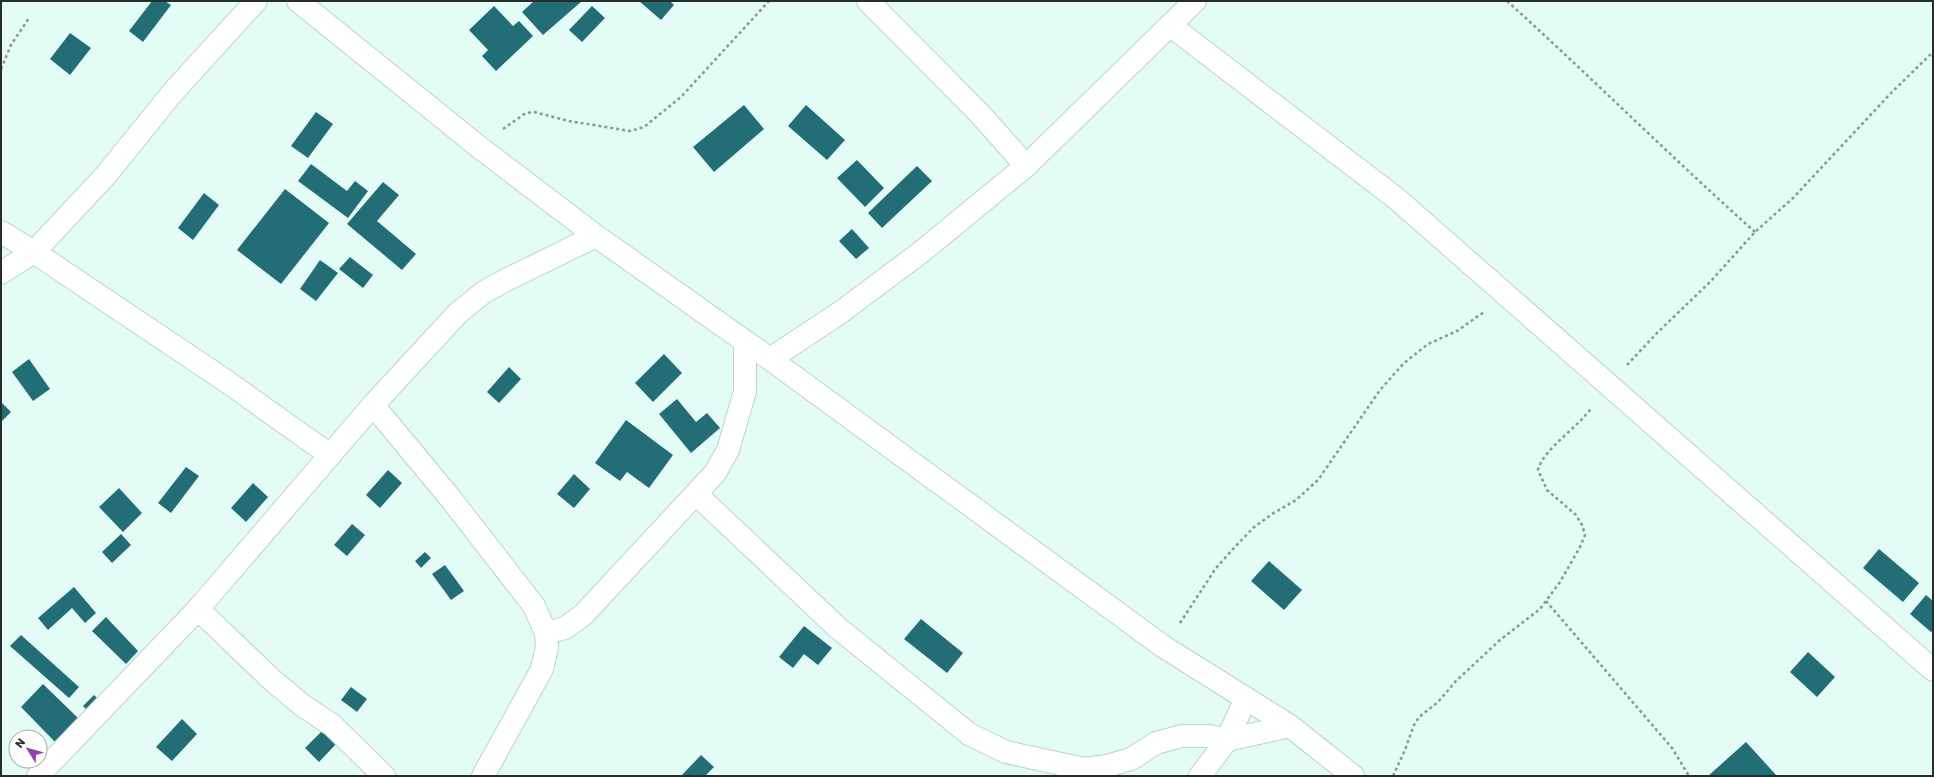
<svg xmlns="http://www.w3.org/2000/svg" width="1934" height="777" viewBox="0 0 1934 777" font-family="Poppins,sans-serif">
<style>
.building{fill:#236e76}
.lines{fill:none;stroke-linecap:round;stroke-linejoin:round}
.minor-casing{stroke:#bbd3cd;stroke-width:24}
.path{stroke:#889995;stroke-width:2.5;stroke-dasharray:3 3;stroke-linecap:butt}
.minor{stroke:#fff;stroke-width:22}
</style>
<rect width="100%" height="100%" fill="#e3fcf5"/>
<g class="building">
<polygon points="152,1 165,1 171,5 143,42 129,31"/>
<polygon points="534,1 582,1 543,35 522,12"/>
<polygon points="639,1 670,1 674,5 661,20"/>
<polygon points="494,6 513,26 519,21 533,36 496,71 482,56 488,50 469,30"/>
<polygon points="592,6 605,18 582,42 569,30"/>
<polygon points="70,33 91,48 70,75 50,59"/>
<polygon points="744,105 764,129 714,172 693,147"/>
<polygon points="806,105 845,140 827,160 788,126"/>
<polygon points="316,112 333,124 308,158 291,146"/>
<polygon points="857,160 884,188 865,207 837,178"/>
<polygon points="311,164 347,191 355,181 368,191 348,218 298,181"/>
<polygon points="917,166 932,181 882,228 868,213"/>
<polygon points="383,182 399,195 377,221 416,254 402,270 347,224"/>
<polygon points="285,189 329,223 281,284 237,250"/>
<polygon points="204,193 219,205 193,240 178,228"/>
<polygon points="852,229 869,248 856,259 839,241"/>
<polygon points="350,257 373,275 363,288 339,269"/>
<polygon points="320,260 338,273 316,301 300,289"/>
<polygon points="664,354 682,373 653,402 635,383"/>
<polygon points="29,359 50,389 33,401 12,372"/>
<polygon points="509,367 521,379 499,403 487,392"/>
<polygon points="677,399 696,422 707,413 720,428 691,453 659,414"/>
<polygon points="1,402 11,412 1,422"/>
<polygon points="626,420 673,455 649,488 627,472 620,481 595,463"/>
<polygon points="186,467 199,476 171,513 158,503"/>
<polygon points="388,470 402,483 380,508 366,495"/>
<polygon points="574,474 590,489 574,508 557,494"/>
<polygon points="253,483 268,497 246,522 231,508"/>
<polygon points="119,488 142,513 123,532 99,507"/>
<polygon points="352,524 365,535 347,556 334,545"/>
<polygon points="121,534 131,545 112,563 102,552"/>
<polygon points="1879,549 1919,583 1903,602 1863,568"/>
<polygon points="425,552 431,558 421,568 415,561"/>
<polygon points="1269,561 1302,590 1284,610 1251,581"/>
<polygon points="445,565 464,591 451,600 432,574"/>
<polygon points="74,587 96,613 85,623 72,608 48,630 38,618"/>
<polygon points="1926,595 1933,601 1933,630 1931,632 1910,614"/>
<polygon points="106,617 138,651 126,664 92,631"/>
<polygon points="921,619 963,653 947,673 904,639"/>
<polygon points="804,626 832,648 818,665 804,654 793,668 779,657"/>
<polygon points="21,635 79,687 69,698 10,646"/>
<polygon points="1808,652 1835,677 1817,697 1790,672"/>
<polygon points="43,684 80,720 57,744 21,707"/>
<polygon points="351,687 367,699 357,712 341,700"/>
<polygon points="94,695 103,704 92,715 83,706"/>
<polygon points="182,719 197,734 172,761 156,747"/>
<polygon points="324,729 337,743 319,762 305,748"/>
<polygon points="1746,742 1777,776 1708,776"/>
<polygon points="701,755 714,767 705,776 681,776"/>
</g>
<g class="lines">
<defs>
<g id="minor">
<polyline points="298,1 479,147 596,236 770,359 1164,647 1290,726 1353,776"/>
<polyline points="868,1 980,114 1026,166"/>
<polyline points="1171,26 1397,199 1933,670"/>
<polyline points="1,232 34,252 226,381 330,455"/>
<polyline points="1,273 34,252 106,175 173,92 256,1"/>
<polyline points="770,359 841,312 920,253 1026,166 1195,1"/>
<polyline points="373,405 451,499 534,606 546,633 547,647 542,669 483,776"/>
<polyline points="696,494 838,628 969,734 1006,752 1084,769 1107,766 1131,759 1156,743 1182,736 1209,736 1227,740 1246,698"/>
<polyline points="198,609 271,679 302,705 332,725 384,776"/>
<polyline points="546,633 565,628 583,615 715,473 728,450 745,391 745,342"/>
<polyline points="38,776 198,609 373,405 458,313 484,292 508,279 596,236"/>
<polyline points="1200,776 1227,740 1290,726"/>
</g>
</defs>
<use href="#minor" class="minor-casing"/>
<g class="path">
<path d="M1507 1C1591 77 1671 157 1755 232"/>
<polyline points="1,69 11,45 29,18"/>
<polyline points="503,129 526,113 534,112 569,121 630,131 644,127 681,97 769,1"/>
<polyline points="1627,365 1658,332 1711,281 1755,232 1793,198 1892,92 1933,52"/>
<polyline points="1546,601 1672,748 1689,776"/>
<polyline points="1180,623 1216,568 1233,549 1253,528 1272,514 1296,500 1318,480 1380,390 1404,363 1428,344 1457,331 1484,312"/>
<path d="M1393 776 1405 750 1414 725 1419 717 1438 702 1456 681 1500 640 1540 609 1560 582 1580 547 1585 535 1582 525 1576 515 1547 490 1538 470C1543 449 1579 427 1592 407"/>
</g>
<use href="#minor" class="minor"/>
</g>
<rect width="1934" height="777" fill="none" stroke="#252e2c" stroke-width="4"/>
<g transform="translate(28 749) rotate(307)"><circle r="19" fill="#ffffff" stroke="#a8abab"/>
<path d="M0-3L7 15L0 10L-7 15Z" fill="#9740ad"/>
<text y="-6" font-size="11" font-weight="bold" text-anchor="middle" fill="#252e2c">N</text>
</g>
</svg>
